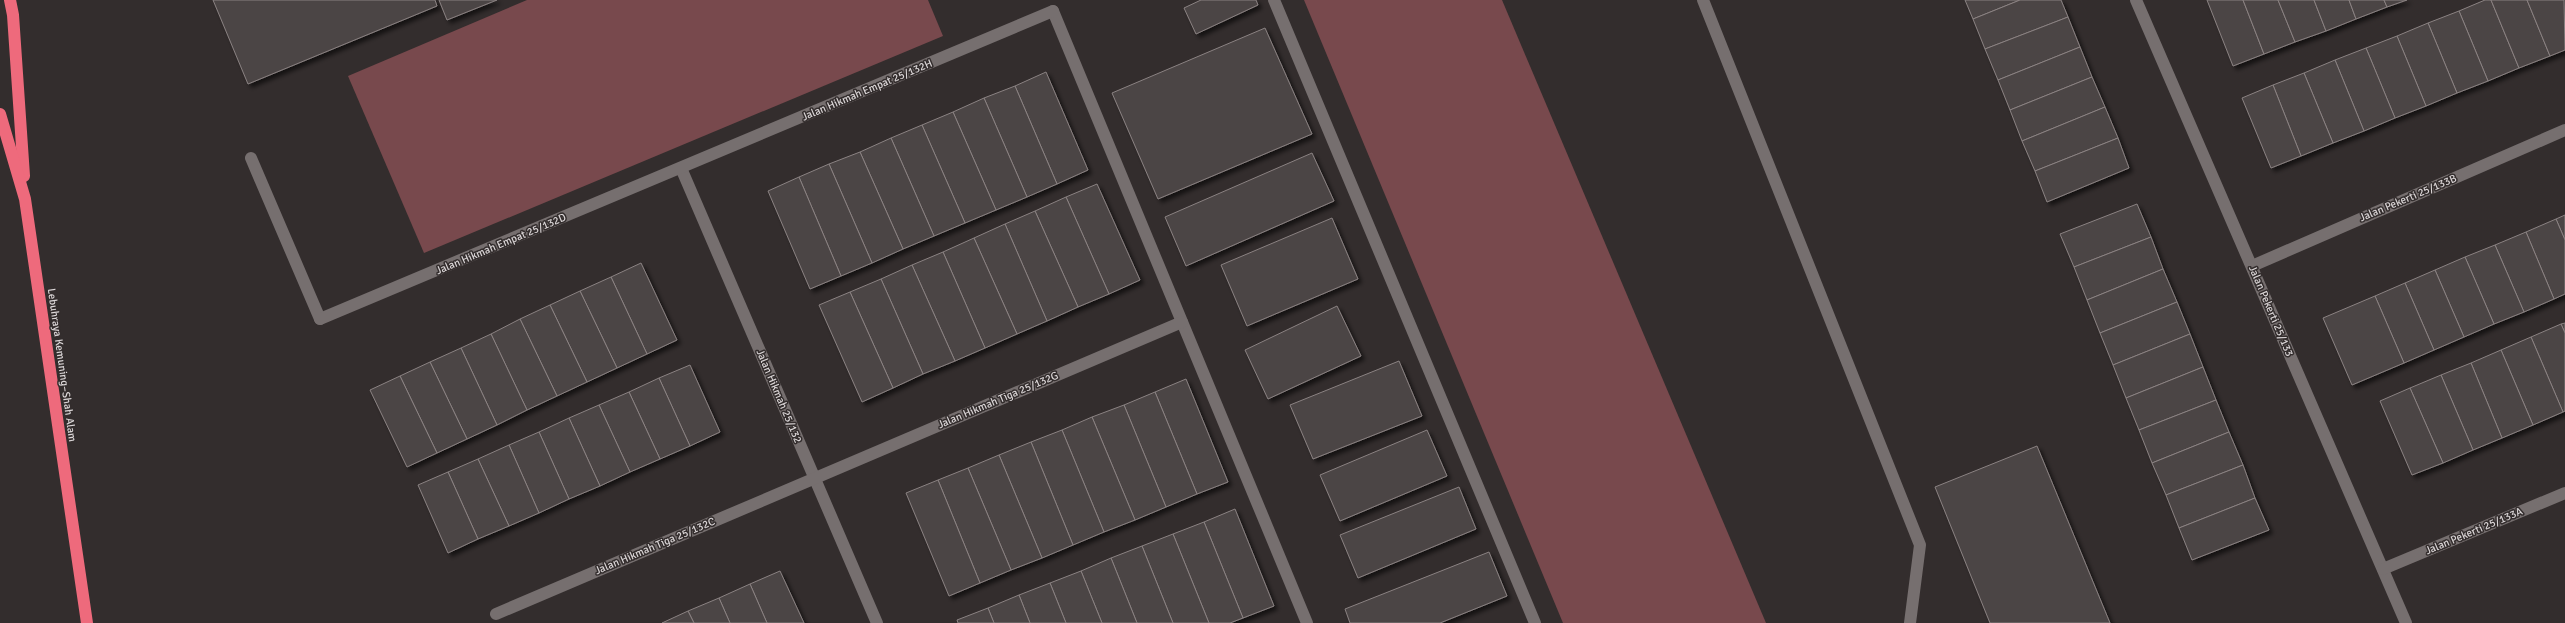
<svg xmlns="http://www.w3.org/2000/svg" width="2565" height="623" viewBox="0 0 2565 623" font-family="Signika,sans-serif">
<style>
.green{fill:#78494d}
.building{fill:#4c4545;stroke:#8a8282;filter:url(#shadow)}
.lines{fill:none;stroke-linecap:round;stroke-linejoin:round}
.lane{stroke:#766f6f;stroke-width:12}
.street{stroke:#766f6f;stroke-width:12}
.highway{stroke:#ee6a7c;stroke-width:12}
.labels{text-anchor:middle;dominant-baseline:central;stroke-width:3;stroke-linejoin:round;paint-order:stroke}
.street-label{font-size:11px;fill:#dbd6d7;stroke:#332d2d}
</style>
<defs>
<filter id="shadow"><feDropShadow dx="3.5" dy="3.5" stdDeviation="2" flood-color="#0009"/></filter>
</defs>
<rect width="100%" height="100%" fill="#332d2d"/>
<g class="green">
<polygon points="527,0 928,0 943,36 424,253 348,76"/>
<polygon points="1304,0 1502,0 1766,623 1563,623"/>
</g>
<g class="building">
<polygon points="213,0 435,0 437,6 248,84"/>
<polygon points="439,0 497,0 447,20"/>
<polygon points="1201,0 1256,0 1258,5 1196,34 1184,8"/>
<polygon points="1965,0 2020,0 1973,19"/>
<polygon points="2020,0 2061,0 2068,17 1985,49 1973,19"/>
<polygon points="2207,0 2243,0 2264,54 2233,66"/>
<polygon points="2243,0 2278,0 2295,42 2264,54"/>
<polygon points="2278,0 2314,0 2326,31 2295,42"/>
<polygon points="2314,0 2349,0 2356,19 2326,31"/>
<polygon points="2349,0 2384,0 2387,7 2356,19"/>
<polygon points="2384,0 2407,0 2387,7"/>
<polygon points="2485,0 2491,0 2519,68 2488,81 2459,11"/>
<polygon points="2491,0 2527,0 2550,56 2519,68"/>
<polygon points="2527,0 2564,0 2565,50 2550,56"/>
<polygon points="2459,11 2488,81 2457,93 2428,23"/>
<polygon points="2068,17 2080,47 1998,80 1985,49"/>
<polygon points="2428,23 2457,93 2426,106 2397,36"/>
<polygon points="1265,28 1312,134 1158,199 1112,93"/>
<polygon points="2397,36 2426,106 2395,118 2366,48"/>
<polygon points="2080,47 2092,77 2010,110 1998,80"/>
<polygon points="2366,48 2395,118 2364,131 2335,60"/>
<polygon points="2335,60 2364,131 2333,143 2304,73"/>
<polygon points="1046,72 1088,170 1057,184 1015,86"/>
<polygon points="2304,73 2333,143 2301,156 2273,85"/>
<polygon points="2092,77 2105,107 2022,141 2010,110"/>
<polygon points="2273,85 2301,156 2271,168 2242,98"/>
<polygon points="1015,86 1057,184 1027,197 984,98"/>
<polygon points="984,98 1027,197 996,210 953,112"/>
<polygon points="2105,107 2118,138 2035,171 2022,141"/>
<polygon points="953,112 996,210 965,223 922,125"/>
<polygon points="922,125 965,223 934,236 891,138"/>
<polygon points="891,138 934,236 903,249 860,152"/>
<polygon points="2118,138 2129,168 2047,202 2035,171"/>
<polygon points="860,152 903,249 872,263 829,164"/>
<polygon points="1312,153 1334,201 1186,266 1165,217"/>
<polygon points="829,164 872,263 841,276 799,177"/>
<polygon points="799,177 841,276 810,289 768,191"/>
<polygon points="1097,184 1140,280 1109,294 1066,197"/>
<polygon points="1066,197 1109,294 1078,307 1035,211"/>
<polygon points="2137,204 2151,237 2074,267 2060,234"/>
<polygon points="1035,211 1078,307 1047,321 1005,224"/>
<polygon points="2565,215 2565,240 2556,219"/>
<polygon points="1332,218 1358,279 1247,326 1221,265"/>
<polygon points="2556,219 2565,240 2565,294 2554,299 2526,232"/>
<polygon points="1005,224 1047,321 1017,334 974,238"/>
<polygon points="2526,232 2554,299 2524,312 2495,245"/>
<polygon points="2151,237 2163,269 2087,300 2074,267"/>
<polygon points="974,238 1017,334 985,348 943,252"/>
<polygon points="2495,245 2524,312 2494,324 2465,257"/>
<polygon points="943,252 985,348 955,361 912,265"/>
<polygon points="2465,257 2494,324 2464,337 2435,270"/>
<polygon points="641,263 677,340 647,354 611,277"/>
<polygon points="912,265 955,361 923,374 881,279"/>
<polygon points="2163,269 2177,302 2100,333 2087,300"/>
<polygon points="2435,270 2464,337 2434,350 2405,283"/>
<polygon points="611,277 647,354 617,368 580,291"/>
<polygon points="881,279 923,374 893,388 850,292"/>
<polygon points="2405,283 2434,350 2404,363 2375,296"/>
<polygon points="580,291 617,368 587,382 550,305"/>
<polygon points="850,292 893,388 862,402 819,305"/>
<polygon points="2375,296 2404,363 2352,385 2323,318"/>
<polygon points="2177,302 2190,334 2113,365 2100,333"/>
<polygon points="550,305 587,382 557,396 520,319"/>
<polygon points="1337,306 1361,356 1268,399 1245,350"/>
<polygon points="520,319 557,396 527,410 491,334"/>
<polygon points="2565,323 2565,333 2561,324"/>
<polygon points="2561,324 2565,333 2565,411 2563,412 2531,337"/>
<polygon points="491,334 527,410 497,425 461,348"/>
<polygon points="2190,334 2203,367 2126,398 2113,365"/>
<polygon points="2531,337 2563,412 2533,425 2501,350"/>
<polygon points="461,348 497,425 467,439 430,362"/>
<polygon points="2501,350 2533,425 2502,438 2471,363"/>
<polygon points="1399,361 1422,416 1313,459 1290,405"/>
<polygon points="430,362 467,439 437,453 400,376"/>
<polygon points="2471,363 2502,438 2473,450 2441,375"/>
<polygon points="690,365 720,432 690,446 659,378"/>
<polygon points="2203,367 2216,400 2139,430 2126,398"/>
<polygon points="2441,375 2473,450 2443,463 2410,388"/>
<polygon points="400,376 437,453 407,467 370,390"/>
<polygon points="659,378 690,446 660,459 629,392"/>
<polygon points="1186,379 1228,482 1197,494 1155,392"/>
<polygon points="2410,388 2443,463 2412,475 2380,401"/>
<polygon points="629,392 660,459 630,472 599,405"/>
<polygon points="1155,392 1197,494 1166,507 1124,405"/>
<polygon points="2216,400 2229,432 2152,463 2139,430"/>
<polygon points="599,405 630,472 600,486 569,418"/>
<polygon points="1124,405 1166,507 1135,520 1092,417"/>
<polygon points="1092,417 1135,520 1104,532 1062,430"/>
<polygon points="569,418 600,486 569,499 539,432"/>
<polygon points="1062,430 1104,532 1073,545 1031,442"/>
<polygon points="1427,430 1447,476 1340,521 1320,475"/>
<polygon points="539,432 569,499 539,513 509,445"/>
<polygon points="2229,432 2243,465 2166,495 2152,463"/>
<polygon points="1031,442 1073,545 1042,558 999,455"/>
<polygon points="509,445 539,513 509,526 478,459"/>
<polygon points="2037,446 2110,623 1990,623 1935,487"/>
<polygon points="999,455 1042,558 1011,570 968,468"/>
<polygon points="478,459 509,526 478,539 448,472"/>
<polygon points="2243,465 2255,498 2179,528 2166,495"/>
<polygon points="968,468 1011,570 980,583 938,480"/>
<polygon points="448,472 478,539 448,553 418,485"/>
<polygon points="938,480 980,583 949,596 906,493"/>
<polygon points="1459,487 1476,529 1358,578 1340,535"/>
<polygon points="2255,498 2269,530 2192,560 2179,528"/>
<polygon points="1235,509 1274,606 1243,618 1204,522"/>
<polygon points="1204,522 1243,618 1230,623 1209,623 1173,534"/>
<polygon points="1173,534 1209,623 1173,623 1142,546"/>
<polygon points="1142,546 1173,623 1137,623 1111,558"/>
<polygon points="1489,552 1507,596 1440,623 1350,623 1345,609"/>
<polygon points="1111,558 1137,623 1102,623 1081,571"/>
<polygon points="780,571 804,623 767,623 750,584"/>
<polygon points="1081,571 1102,623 1066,623 1050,583"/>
<polygon points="1050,583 1066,623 1030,623 1019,595"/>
<polygon points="750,584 767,623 730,623 719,598"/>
<polygon points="1019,595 1030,623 994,623 988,608"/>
<polygon points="719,598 730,623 694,623 688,611"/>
<polygon points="988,608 994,623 958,623 957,620"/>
<polygon points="688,611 694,623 662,623"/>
</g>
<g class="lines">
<g class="lane">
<polyline points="1703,0 1920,545 1910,623"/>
<polyline points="1053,11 1307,623"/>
<polyline points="251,158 320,319"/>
</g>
<g class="street">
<polyline points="1274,0 1535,623"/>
<polyline points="2136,0 2406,623"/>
<polyline points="681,168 877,623"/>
<polyline points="2252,266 2565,130"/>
<polyline points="320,319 1053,11"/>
<polyline points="2383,569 2565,493"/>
<polyline points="496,614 1182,322"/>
</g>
<g class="highway">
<polyline points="10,0 13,15 24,176"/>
<polyline points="0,114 25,199 87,623"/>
</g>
</g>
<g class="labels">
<g class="street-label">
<text transform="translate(867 90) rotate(-23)">Jalan Hikmah Empat 25/132H</text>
<text transform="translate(2408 198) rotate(-23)">Jalan Pekerti 25/133B</text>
<text transform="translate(501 244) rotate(-23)">Jalan Hikmah Empat 25/132D</text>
<text transform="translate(2271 311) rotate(67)">Jalan Pekerti 25/133</text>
<text transform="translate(62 365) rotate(82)">Lebuhraya Kemuning–Shah Alam</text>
<text transform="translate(779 396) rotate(67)">Jalan Hikmah 25/132</text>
<text transform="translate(998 400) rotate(-23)">Jalan Hikmah Tiga 25/132G</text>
<text transform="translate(2474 531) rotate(-23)">Jalan Pekerti 25/133A</text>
<text transform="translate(655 546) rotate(-23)">Jalan Hikmah Tiga 25/132C</text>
</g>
</g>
</svg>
